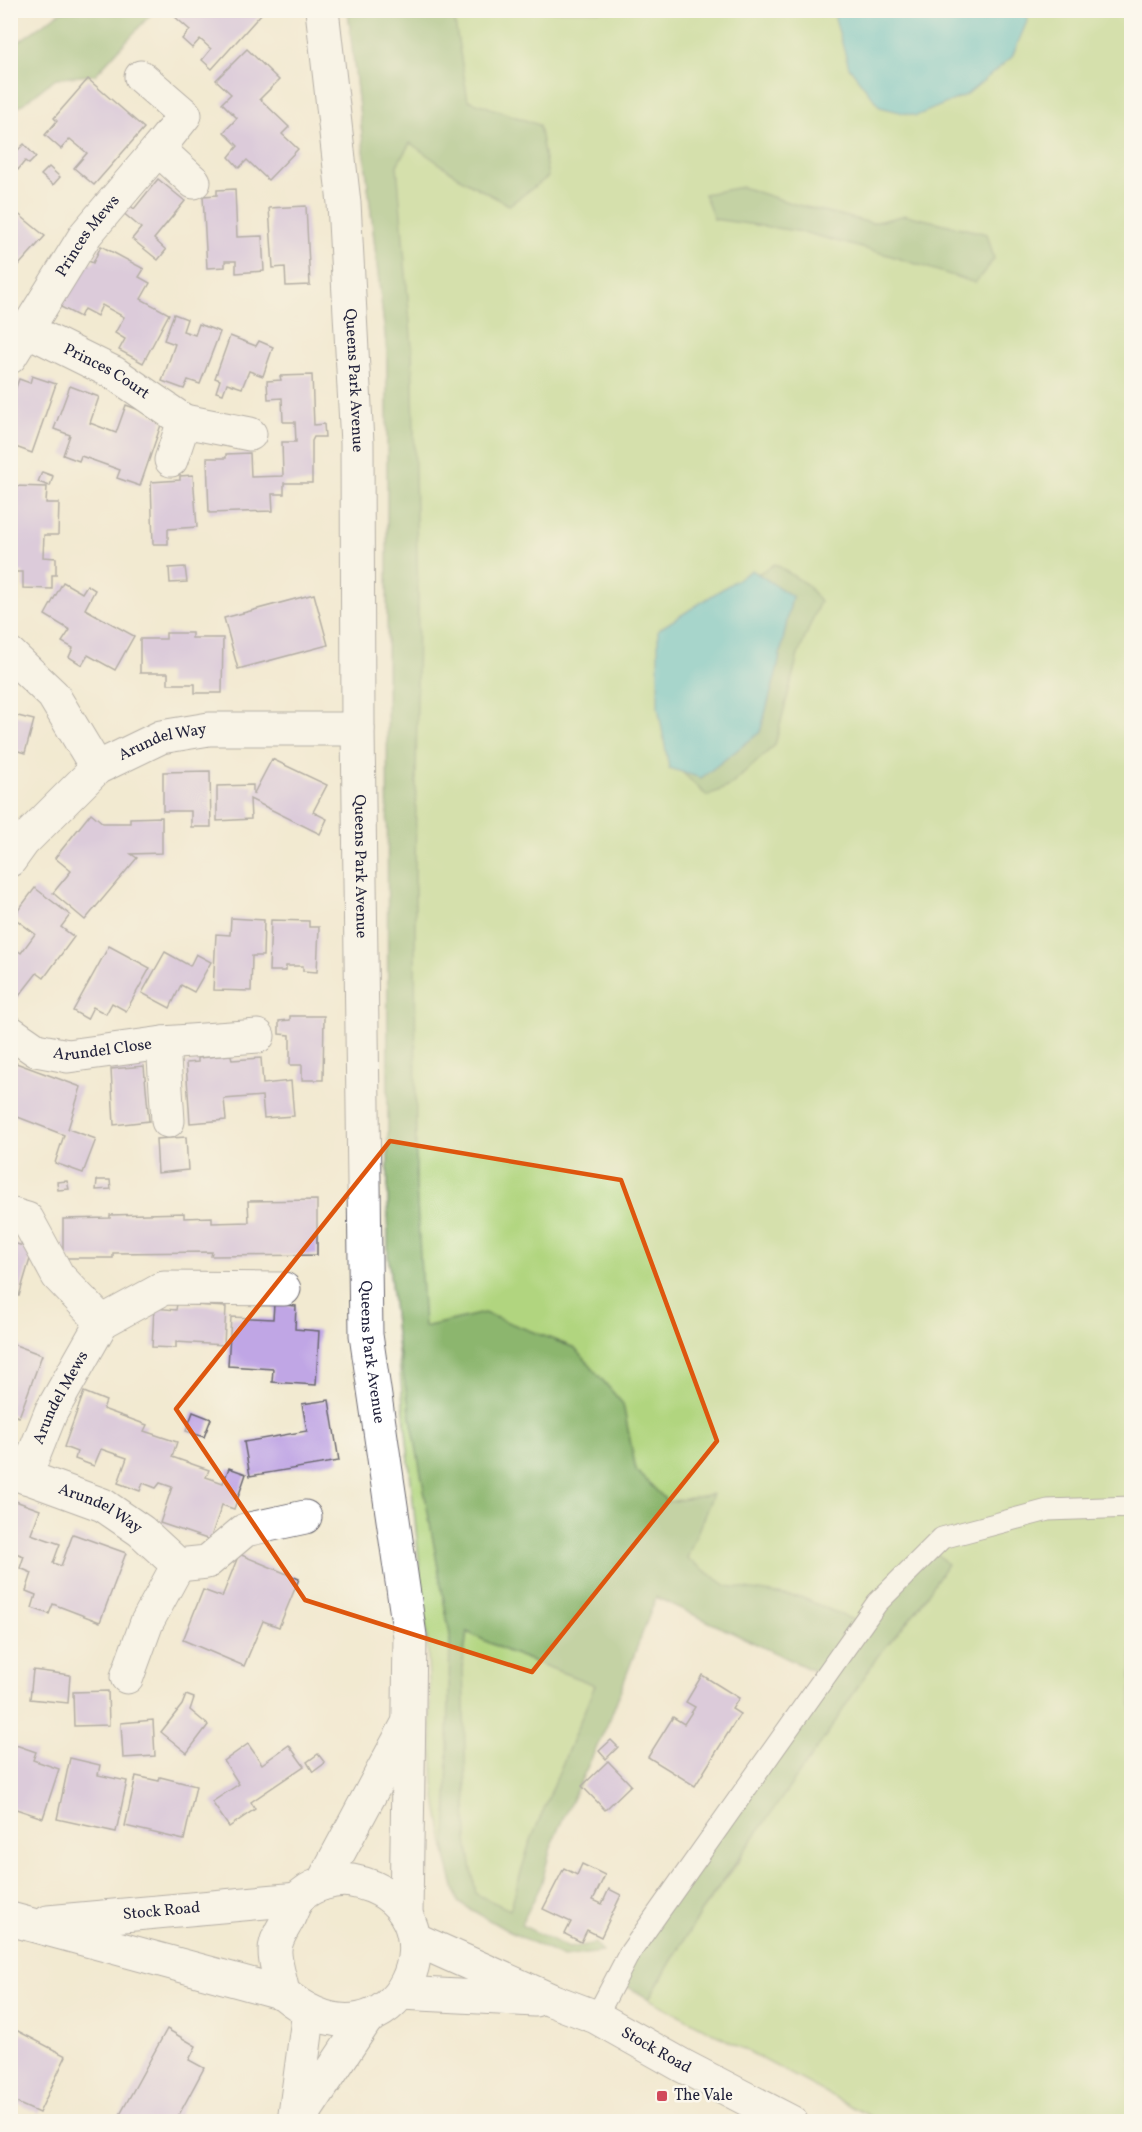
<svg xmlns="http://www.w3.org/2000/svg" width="1142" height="2132" viewBox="0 0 1142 2132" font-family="Vollkorn,serif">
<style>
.green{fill:#b1d57f;stroke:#6a7c5d;stroke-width:1.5}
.forest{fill:#8cb66e;stroke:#576c54;stroke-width:1.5;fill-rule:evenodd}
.water{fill:#4ebcc3;stroke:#386f7f;stroke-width:1.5}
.building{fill:#c0a6e5}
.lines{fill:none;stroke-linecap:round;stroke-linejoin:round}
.service-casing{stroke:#6b6870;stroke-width:23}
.minor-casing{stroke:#6b6870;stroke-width:35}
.tertiary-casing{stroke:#6b6870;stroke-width:35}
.secondary-casing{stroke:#6b6870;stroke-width:35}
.service{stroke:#fff;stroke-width:21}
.minor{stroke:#fff;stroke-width:33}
.tertiary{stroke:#fff;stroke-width:33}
.secondary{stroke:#fff;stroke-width:33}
.marked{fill:none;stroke:#de560e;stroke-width:4.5;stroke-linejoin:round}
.poi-dot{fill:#d1495b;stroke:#fbf7ec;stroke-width:2}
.labels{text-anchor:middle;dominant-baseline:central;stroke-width:5;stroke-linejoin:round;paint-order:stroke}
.street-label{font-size:16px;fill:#22223b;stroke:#fbf7ec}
.poi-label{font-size:16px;fill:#22223b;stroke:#fbf7ec;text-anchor:start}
</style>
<rect width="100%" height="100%" fill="#fbf7ec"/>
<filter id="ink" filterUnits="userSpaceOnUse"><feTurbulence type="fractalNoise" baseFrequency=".0167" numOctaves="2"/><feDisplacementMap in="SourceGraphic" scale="12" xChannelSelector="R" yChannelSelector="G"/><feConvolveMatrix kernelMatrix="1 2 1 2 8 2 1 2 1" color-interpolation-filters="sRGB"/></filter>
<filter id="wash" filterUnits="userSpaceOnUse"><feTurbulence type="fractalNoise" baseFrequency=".008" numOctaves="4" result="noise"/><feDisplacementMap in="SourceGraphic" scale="24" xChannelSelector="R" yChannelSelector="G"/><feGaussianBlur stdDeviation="1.35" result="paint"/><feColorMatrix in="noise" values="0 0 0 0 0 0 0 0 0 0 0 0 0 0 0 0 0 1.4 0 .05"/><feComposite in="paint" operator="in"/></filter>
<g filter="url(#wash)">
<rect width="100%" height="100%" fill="#f2ead1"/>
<polygon class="green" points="348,11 1131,11 1131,2121 879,2121 649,1999 700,1913 739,1861 825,1676 656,1597 508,1931 458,1902 446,1857 434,1785 427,1639 388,1253 387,352"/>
<g class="forest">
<polygon points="62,11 154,11 95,75 56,78 11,113 11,47"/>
<path d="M348 11H453L468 100 539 125 548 177 509 205 463 180 410 143 397 165 412 348 418 599 415 885 416 1185 424 1327 484 1313 575 1348 623 1404 636 1470 668 1502 713 1494 687 1558 727 1586 803 1598 862 1624 932 1548 947 1564 917 1610 877 1657 828 1733 700 1913 649 1999 614 1979 825 1676 656 1597 610 1719 553 1840 541 1885 521 1925 569 1948 596 1943 602 1952 563 1957 508 1931 458 1902 446 1857 450 1635 396 1334 388 1253 387 352ZM467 1632 506 1651 595 1685 529 1845 510 1910 476 1894 467 1841 463 1662Z"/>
<polygon points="742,187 794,204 872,223 906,215 987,234 994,259 975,283 888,255 803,232 714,219 704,194"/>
<polygon points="775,564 806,584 820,601 798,655 775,745 731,785 707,796 682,772 701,778 760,732 777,670 792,596 757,574"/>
</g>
<g class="water">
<polygon points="836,11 1027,10 1028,19 1012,57 966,95 916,116 880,107 849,67 835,19"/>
<polygon points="752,570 792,596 777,670 760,732 701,778 669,768 658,707 658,630"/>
</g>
<g id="blocks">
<g class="building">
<polygon points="179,10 259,10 262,13 212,69 202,60 211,49 200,39 192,48 182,39 190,30 174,16"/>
<polygon points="247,49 279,80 260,99 289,127 282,134 298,149 268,180 247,160 239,168 229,157 238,146 224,132 237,118 222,103 231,94 216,80"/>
<polygon points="88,79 144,128 94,185 74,168 87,153 70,139 61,149 45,135 57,121 54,118"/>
<polygon points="24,144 36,157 29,164 25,161 18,170 10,158"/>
<polygon points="49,167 60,177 53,185 41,175"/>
<polygon points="158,179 185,201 154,239 166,250 158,260 132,239 141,228 121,211 128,203 134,209"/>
<polygon points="235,189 237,237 262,236 264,271 236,273 236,261 225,261 225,267 207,268 203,196 217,195 217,190"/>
<polygon points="306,206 310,285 286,286 285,267 273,268 269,208"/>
<polygon points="10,207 45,236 19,265 10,258"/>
<polygon points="101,246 144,269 139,277 150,283 141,299 169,314 143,363 119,350 125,339 115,333 124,317 102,305 97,316 84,309 80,317 59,306 84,259 93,263"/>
<polygon points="174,314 187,319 183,331 195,335 199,324 220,332 200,384 188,380 184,389 162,381 175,344 164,340"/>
<polygon points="230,336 256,346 259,341 273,347 263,376 249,371 242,388 227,383 223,394 216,392 220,380 215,378"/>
<polygon points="312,375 314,425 324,424 325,437 314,437 312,441 312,483 284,483 284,494 272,494 273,511 209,513 207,458 226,458 226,454 250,453 251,477 283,476 282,442 296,442 295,422 283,422 282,398 268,399 267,381 281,380 280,376"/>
<polygon points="32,376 56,384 32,453 10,445 10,404 19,379 30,383"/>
<polygon points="70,386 99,397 90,423 116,433 126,405 163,419 140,486 117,478 120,470 81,456 79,461 63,455 70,435 54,429"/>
<polygon points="42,472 53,476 50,486 38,482"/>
<polygon points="193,475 197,527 168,529 168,544 153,544 151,482 180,480 180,476"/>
<polygon points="13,486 47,487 46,503 59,503 58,535 44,535 43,557 56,558 56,575 52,575 52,589 23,588 23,572 10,572 10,493 13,493"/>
<polygon points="185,567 187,582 170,583 169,568"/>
<polygon points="63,582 82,593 87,585 95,590 85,609 134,636 115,670 88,655 82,665 69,657 73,648 62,642 70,630 45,615"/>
<polygon points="314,594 328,645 238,669 224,618"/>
<polygon points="166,633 192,633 192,638 223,638 222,693 195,693 195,684 168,684 168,673 140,673 140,639 166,639"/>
<polygon points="10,714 34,720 25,753 15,750 11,764"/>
<polygon points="272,759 327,785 313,812 327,819 320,834 250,799 251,819 217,821 217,786 253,785 253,795"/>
<polygon points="210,771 211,827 191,827 191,811 163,811 163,772"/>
<polygon points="91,813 103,823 130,823 130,818 162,817 162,853 131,854 137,858 85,920 53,893 71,871 55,858"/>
<polygon points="35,888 70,915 61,927 74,937 44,978 37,973 16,1000 10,995 10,945 21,953 35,934 13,917"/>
<polygon points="231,918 264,920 263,956 252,956 251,991 213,990 216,934 230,935"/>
<polygon points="271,920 309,921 309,927 319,927 317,972 303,971 303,966 286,966 286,971 269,971"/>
<polygon points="109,946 150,968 126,1011 112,1003 106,1014 93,1007 87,1019 73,1011"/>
<polygon points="165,952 190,966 196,954 211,962 194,992 181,985 170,1008 142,993"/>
<polygon points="290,1016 324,1016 323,1080 302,1080 302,1065 290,1065 290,1035 279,1034 279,1021 290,1020"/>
<polygon points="231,1055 232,1060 261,1058 263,1084 291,1081 294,1116 264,1118 262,1096 224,1099 226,1120 190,1123 186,1063 198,1062 198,1058"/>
<polygon points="16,1063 81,1087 68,1129 96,1139 83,1173 55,1163 64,1135 10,1114 10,1078"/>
<polygon points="144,1066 149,1121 114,1125 111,1069"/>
<polygon points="186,1137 188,1170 158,1173 156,1139"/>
<polygon points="97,1180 110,1180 111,1189 96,1190"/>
<polygon points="67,1181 69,1189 58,1190 57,1182"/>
<polygon points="317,1200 317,1255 211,1256 212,1252 113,1253 113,1258 63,1258 63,1219 110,1218 110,1215 184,1213 184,1218 212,1217 212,1223 249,1222 248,1201"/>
<polygon points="10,1242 33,1249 19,1296 10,1294"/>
<polygon points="177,1304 226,1307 224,1345 176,1342 176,1348 152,1347 154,1308 176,1310"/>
<polygon points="274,1304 296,1306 295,1329 319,1331 316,1385 272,1382 273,1369 228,1366 231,1317 273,1319"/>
<polygon points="10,1343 42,1355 19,1417 10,1414"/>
<polygon points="84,1392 106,1401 103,1409 147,1425 144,1431 177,1442 172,1457 209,1470 206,1477 223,1483 229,1468 246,1474 234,1509 222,1505 210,1540 160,1523 172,1487 160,1483 156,1488 143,1483 140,1491 118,1483 127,1458 101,1449 94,1466 75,1459 77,1452 64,1447"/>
<polygon points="329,1400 339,1461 250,1476 244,1442 307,1431 302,1404"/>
<polygon points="193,1412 211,1419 204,1437 186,1431"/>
<polygon points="10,1499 40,1510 31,1534 60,1544 53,1563 61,1566 73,1534 126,1553 100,1622 53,1604 49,1614 32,1608 36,1595 26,1591 32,1573 20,1568 24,1556 10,1551"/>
<polygon points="239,1554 299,1579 279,1627 263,1621 244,1666 183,1640 203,1590 222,1597"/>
<polygon points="33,1670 70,1675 68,1703 30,1699"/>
<polygon points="702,1675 739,1698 732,1709 740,1714 695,1786 648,1757 673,1717 684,1724 695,1707 686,1702"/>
<polygon points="108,1691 109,1725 74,1726 73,1692"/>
<polygon points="186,1695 194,1698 190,1710 208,1725 187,1753 161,1732 182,1705"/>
<polygon points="153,1720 155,1756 123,1758 121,1723"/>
<polygon points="611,1740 618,1747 606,1759 599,1751"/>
<polygon points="10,1743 36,1752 33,1760 59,1769 43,1818 10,1807"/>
<polygon points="248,1744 262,1764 289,1745 304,1766 251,1802 255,1809 229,1827 212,1802 239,1784 224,1761"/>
<polygon points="318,1754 325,1763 313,1772 307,1762"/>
<polygon points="70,1758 100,1765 98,1775 127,1781 116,1832 57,1819"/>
<polygon points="608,1761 631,1785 605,1810 582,1786"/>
<polygon points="136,1776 159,1781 160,1777 196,1786 184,1840 125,1826"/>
<polygon points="582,1864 605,1875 593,1900 602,1904 609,1889 621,1895 601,1937 587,1930 581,1942 565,1934 571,1922 543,1909 564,1868 577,1875"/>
<polygon points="10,2027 66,2056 39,2113 10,2100"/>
<polygon points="167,2029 196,2046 189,2060 204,2068 175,2122 116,2122"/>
</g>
</g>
</g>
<g filter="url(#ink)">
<use href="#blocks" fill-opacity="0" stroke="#6b6870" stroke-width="1.5"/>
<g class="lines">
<defs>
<polyline id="service" points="596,2017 629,1954 877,1603 942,1538 1048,1510 1132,1507"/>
<g id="minor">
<polyline points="141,77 185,115 158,149"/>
<path id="s1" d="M25 329 114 373 184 421 171 460"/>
<path id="s2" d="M10 357 86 234 158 149 194 182"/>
<polyline points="184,421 250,434"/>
<polyline points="10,654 53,695 97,768"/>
<path id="s3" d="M10 860 23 842 97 768 161 737 209 729H358"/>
<path id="s4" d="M10 1032 36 1050 68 1056 163 1043 258 1036"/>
<polyline points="163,1043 168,1121"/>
<polyline points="10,1214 27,1219 58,1276 102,1322"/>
<path id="s5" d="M10 1471 103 1505 141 1531 178 1565 207 1562 245 1530 305 1517"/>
<path id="s6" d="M25 1477 51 1412 102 1322 164 1288 284 1289"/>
<polyline points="127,1677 147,1622 178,1565"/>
<polyline points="294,2122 309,2011"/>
<polyline points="298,2122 367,2018"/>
</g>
<g id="tertiary">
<path id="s7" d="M322 10 344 203 357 443 358 729 366 1335 410 1636 406 1915"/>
<polyline points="322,1884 406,1727"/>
</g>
<g id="secondary">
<path d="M10 1919 283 1993C398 2089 475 1904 352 1881 336 1878 309 1885 298 1899 294 1904 291 1913 288 1919 284 1927 278 1935 276 1944 272 1956 281 1980 283 1993"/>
<path id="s8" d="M48 1922 298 1899"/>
<path id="s9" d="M415 1939 551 2000 596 2017 683 2066 791 2122"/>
<polyline points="401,1993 535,2000"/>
</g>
</defs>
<use href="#service" class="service-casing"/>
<use href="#minor" class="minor-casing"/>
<use href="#tertiary" class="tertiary-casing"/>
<use href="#secondary" class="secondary-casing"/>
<use href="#service" class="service"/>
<use href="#minor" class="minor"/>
<use href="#tertiary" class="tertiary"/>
<use href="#secondary" class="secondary"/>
</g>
</g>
<path d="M0 0H1142V2132H0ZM390 1141 621 1180 717 1441 532 1672 305 1600 176 1409Z" fill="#f2ead1" fill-opacity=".55" fill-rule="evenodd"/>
<path class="marked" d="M390 1141 621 1180 717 1441 532 1672 305 1600 176 1409Z"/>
<rect class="poi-dot" x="656" y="2090" width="12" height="12" rx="3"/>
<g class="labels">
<g class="street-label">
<text stroke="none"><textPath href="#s2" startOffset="144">Princes Mews</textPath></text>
<text stroke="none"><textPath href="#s1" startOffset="92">Princes Court</textPath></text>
<text stroke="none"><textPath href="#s7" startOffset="372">Queens Park Avenue</textPath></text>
<text stroke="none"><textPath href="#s3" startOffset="198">Arundel Way</textPath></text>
<text stroke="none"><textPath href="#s7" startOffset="858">Queens Park Avenue</textPath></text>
<text stroke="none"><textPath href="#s4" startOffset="99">Arundel Close</textPath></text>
<text stroke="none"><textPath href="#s7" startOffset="1344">Queens Park Avenue</textPath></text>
<text stroke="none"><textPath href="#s6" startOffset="87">Arundel Mews</textPath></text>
<text stroke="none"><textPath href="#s5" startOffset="98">Arundel Way</textPath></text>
<text stroke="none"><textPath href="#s8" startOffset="114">Stock Road</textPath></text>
<text stroke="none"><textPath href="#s9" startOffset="266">Stock Road</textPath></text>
</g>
<g class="poi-label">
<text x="674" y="2096">The Vale</text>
</g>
</g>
<rect width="1142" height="2132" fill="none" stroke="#fbf7ec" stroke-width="36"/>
</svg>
